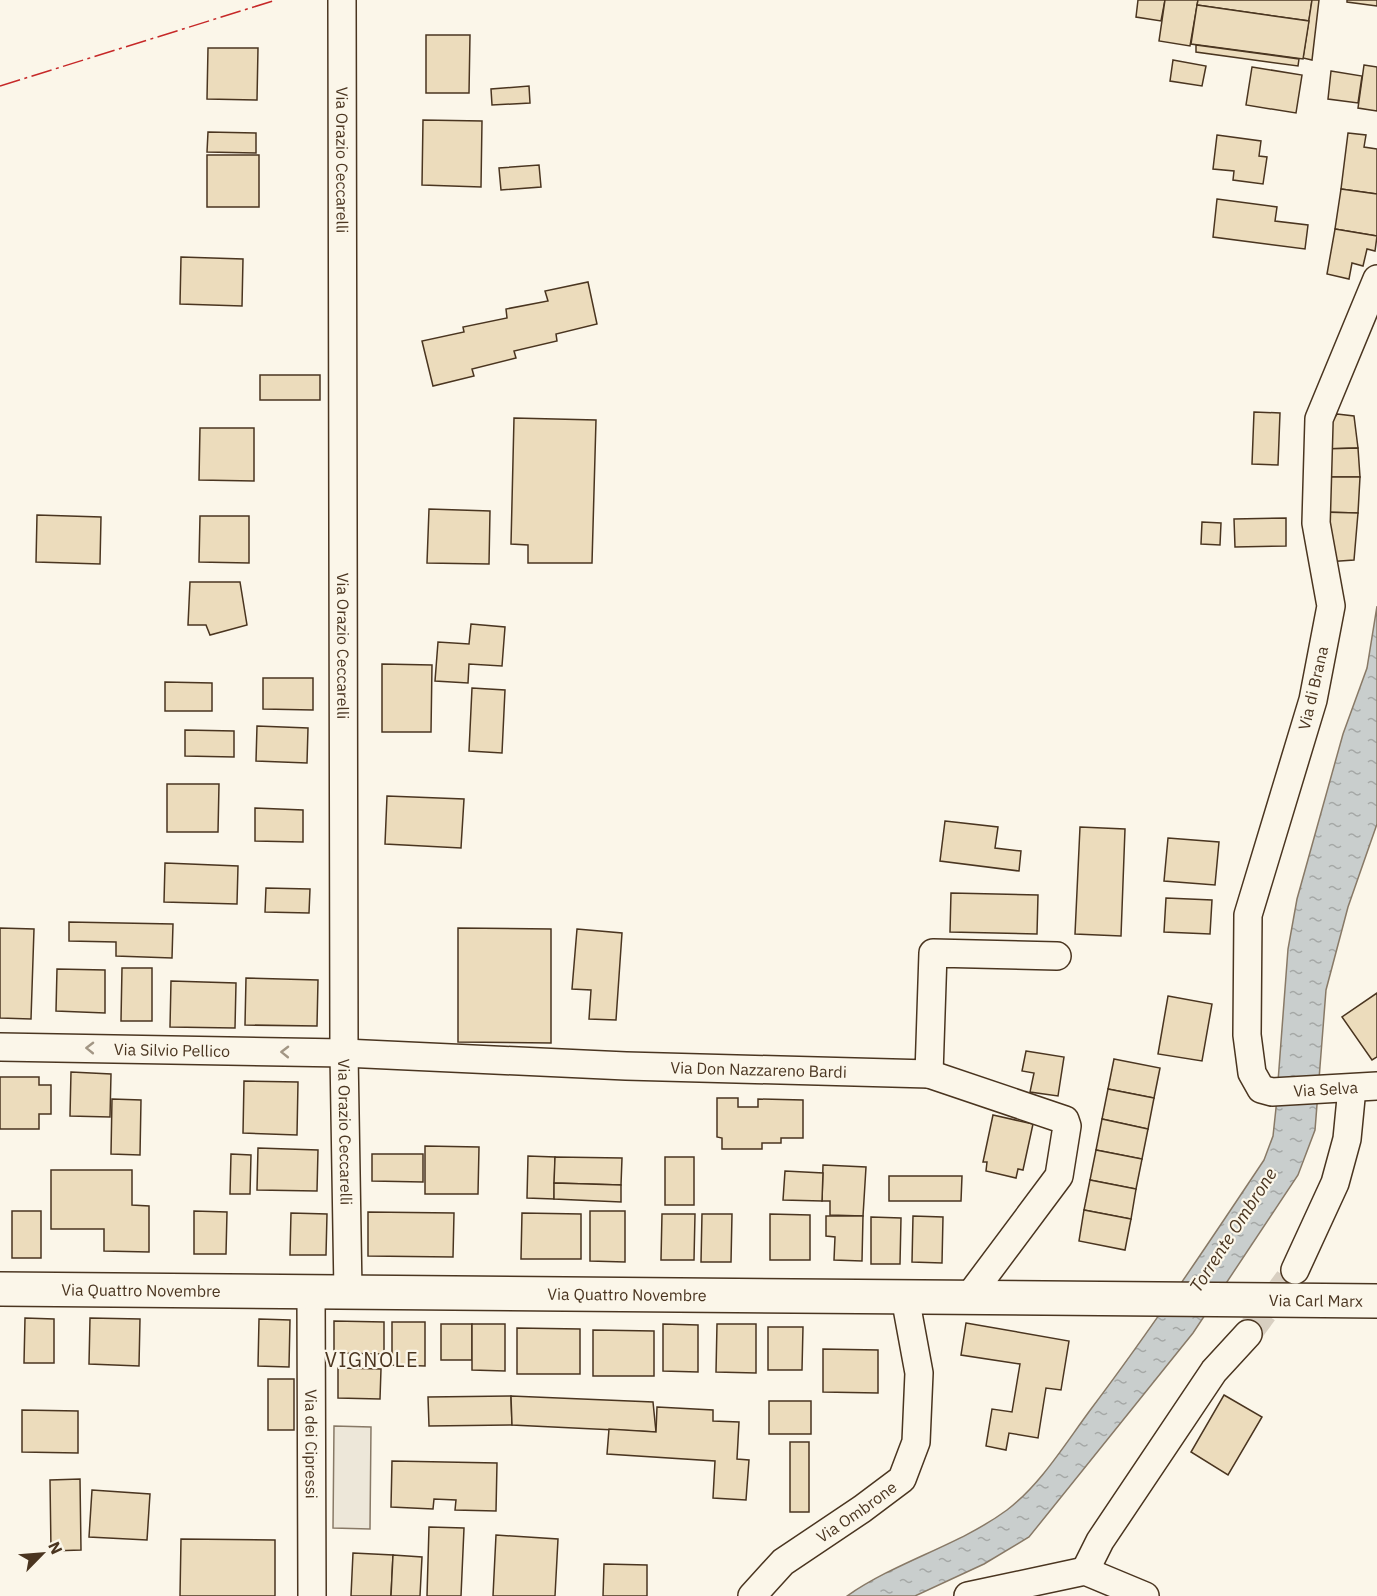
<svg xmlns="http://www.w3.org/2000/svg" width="1377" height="1596" viewBox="0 0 1377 1596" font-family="'IBM Plex Sans',sans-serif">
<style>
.parking{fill:#ede7d9;stroke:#887966;stroke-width:1.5}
.water{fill:url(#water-ripples);stroke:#887966;stroke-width:1.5}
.building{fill:#ecdcbc;stroke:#4a3520;stroke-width:1.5}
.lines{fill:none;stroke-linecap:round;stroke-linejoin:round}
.minor-tunnel{stroke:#d8cfc1;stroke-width:27;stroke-dasharray:27 14;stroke-linecap:butt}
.minor-casing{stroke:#4a3520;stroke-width:30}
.major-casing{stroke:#4a3520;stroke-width:36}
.minor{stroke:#fbf6e9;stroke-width:27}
.major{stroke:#fbf6e9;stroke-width:33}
.power{stroke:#c62828;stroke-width:1.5;stroke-dasharray:21 4.5 3 4.5;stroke-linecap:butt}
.oneway{stroke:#a29684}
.labels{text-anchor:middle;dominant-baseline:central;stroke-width:4.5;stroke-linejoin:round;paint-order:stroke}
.street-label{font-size:16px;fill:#4a3520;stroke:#fbf6e9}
.water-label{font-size:18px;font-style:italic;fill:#4a3520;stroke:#fbf6e9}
.quarter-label{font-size:20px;letter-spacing:1.5px;fill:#4a3520;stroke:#fbf6e9}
</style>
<defs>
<pattern id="water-ripples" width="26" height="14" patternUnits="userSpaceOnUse" patternTransform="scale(1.5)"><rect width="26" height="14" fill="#c9cecd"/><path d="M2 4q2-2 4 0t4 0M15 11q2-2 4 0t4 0" fill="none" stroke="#a5a8a6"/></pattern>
</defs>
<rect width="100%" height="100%" fill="#fbf6e9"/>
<polygon class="parking" points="334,1426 371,1427 370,1529 333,1528"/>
<path class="water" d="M1377 606V824L1348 907 1326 990 1315 1130 1298 1175 1193 1333 1029 1537 984 1564 915 1596H847C897 1561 958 1546 1007 1510 1041 1484 1065 1444 1091 1409 1152 1328 1208 1244 1264 1160L1273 1136 1276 1108 1288 949 1297 899 1343 734 1367 668Z"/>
<g class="building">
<polygon points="1138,0 1165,0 1161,21 1136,17"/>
<polygon points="1165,0 1198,0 1190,46 1159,41"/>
<polygon points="1198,0 1312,0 1309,21 1197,5"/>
<polygon points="1312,0 1319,0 1312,60 1303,58"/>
<polygon points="1347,0 1377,0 1377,6 1347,2"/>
<polygon points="1197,5 1309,21 1303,59 1191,44"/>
<polygon points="426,35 470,35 469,93 426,93"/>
<polygon points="1196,45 1299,59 1298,66 1196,52"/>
<polygon points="208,48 258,48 257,100 207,99"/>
<polygon points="1173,60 1206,66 1202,86 1170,81"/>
<polygon points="1364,65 1377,67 1377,111 1358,108"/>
<polygon points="1252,67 1302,75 1296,113 1246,105"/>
<polygon points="1331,71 1362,76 1358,103 1328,99"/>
<polygon points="529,86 530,103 492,105 491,89"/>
<polygon points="423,120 482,121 481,187 422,185"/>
<polygon points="208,132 256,133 256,153 207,152"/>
<polygon points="1348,133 1366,135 1364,147 1377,149 1377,194 1341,189"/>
<polygon points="1217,135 1261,141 1259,156 1267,157 1263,184 1233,180 1234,171 1213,169"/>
<rect x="207" y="155" width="52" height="52"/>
<polygon points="539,165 541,187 501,190 499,168"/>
<polygon points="1341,189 1377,194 1377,236 1335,229"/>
<polygon points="1217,199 1277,207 1275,221 1308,225 1305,249 1213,237"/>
<polygon points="1335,229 1377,236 1375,251 1367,249 1363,266 1352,263 1349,279 1327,274"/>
<polygon points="181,257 243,259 242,306 180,304"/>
<polygon points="588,282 597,324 556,334 557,341 514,351 516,358 472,369 474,376 433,386 422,341 464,332 463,327 507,318 506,309 548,301 545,291"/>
<rect x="260" y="375" width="60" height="25"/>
<polygon points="1254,412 1280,413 1278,465 1252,464"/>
<polygon points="1337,414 1354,416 1358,448 1322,449 1325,432"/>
<polygon points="514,418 596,420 592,563 528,563 528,545 511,544"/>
<polygon points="200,428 254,428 254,481 199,480"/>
<polygon points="1358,448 1360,477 1321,477 1322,449"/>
<polygon points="1321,477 1360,477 1358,513 1320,512"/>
<polygon points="429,509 490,511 489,564 427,563"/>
<polygon points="1320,512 1358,513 1354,560 1326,562"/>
<polygon points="37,515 101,517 100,564 36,562"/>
<polygon points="200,516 249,516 249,563 199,562"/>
<polygon points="1286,518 1286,546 1235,547 1234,519"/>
<polygon points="1202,522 1221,523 1220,545 1201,544"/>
<polygon points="190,582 240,582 247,625 210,635 206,625 188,625"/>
<polygon points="471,624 505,627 502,666 469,664 468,683 435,681 438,642 469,644"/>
<polygon points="382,664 432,665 431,732 382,732"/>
<polygon points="263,678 313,678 313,710 263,709"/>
<polygon points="165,682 212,683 212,711 165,711"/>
<polygon points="472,688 505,690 502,753 469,751"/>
<polygon points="257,726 308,728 307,763 256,761"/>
<polygon points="185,730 234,731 234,757 185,756"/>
<polygon points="167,784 219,784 218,832 167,832"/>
<polygon points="387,796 464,799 461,848 385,844"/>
<polygon points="255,808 303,810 303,842 255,841"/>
<polygon points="945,821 998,827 995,848 1021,851 1019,871 940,861"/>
<polygon points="1080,827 1125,829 1121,936 1075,934"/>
<polygon points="1168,838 1219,842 1215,885 1164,881"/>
<polygon points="165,863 238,866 237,904 164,902"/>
<polygon points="266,888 310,889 309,913 265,912"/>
<polygon points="951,893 1038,895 1037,934 950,932"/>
<polygon points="1166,898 1212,900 1210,934 1164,932"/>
<polygon points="69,922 173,924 172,958 116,956 116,942 69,941"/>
<polygon points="0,928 34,929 31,1019 0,1018"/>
<polygon points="458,928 551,929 551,1043 458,1042"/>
<polygon points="577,929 622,933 616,1020 589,1019 591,990 572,989"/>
<polygon points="122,968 152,968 152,1021 121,1021"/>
<polygon points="57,969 105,970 105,1013 56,1011"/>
<polygon points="246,978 318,980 317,1026 245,1025"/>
<polygon points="171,981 236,983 235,1028 170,1027"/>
<polygon points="1377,993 1377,1057 1372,1060 1342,1017"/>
<polygon points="1168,996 1212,1004 1202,1061 1158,1054"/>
<polygon points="1026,1051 1064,1057 1058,1096 1030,1092 1034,1073 1022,1071"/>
<polygon points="1114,1059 1160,1068 1154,1098 1108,1089"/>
<polygon points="71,1072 111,1074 110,1117 70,1116"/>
<polygon points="0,1077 39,1077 39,1085 51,1085 51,1114 39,1114 39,1129 0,1129"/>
<polygon points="244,1081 298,1082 297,1135 243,1133"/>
<polygon points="1108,1089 1154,1098 1148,1129 1102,1119"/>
<polygon points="717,1098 738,1098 738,1107 758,1107 758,1099 803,1100 803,1138 781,1138 781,1143 762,1143 762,1149 722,1149 722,1138 717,1137"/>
<polygon points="112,1099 141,1100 140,1155 111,1154"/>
<polygon points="993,1115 1033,1124 1023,1170 1018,1169 1016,1178 986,1171 987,1162 983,1162"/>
<polygon points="1102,1119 1148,1129 1142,1159 1096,1150"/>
<polygon points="425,1146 479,1147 478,1194 425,1194"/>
<polygon points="258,1148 318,1150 317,1191 257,1190"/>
<polygon points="1096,1150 1142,1159 1136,1189 1090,1180"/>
<polygon points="231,1154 251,1155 250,1194 230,1194"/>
<polygon points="372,1154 423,1154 423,1182 372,1181"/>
<polygon points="528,1156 555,1157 554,1199 527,1198"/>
<polygon points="555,1157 622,1158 621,1185 554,1183"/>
<rect x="665" y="1157" width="29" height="48"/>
<polygon points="823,1165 866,1167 863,1216 830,1215 830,1201 822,1201"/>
<polygon points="51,1170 132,1170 132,1205 149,1206 149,1252 104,1251 104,1229 51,1229"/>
<polygon points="785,1171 823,1173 822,1201 783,1200"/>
<polygon points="889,1176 962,1176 961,1201 889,1201"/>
<polygon points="1090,1180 1136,1189 1131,1219 1084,1210"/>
<polygon points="554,1183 621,1185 621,1202 554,1199"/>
<polygon points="1084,1210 1131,1219 1125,1250 1079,1241"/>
<rect x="12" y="1211" width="29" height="47"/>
<polygon points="194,1211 227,1212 226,1254 194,1254"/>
<polygon points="590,1211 625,1211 625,1262 590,1261"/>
<polygon points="368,1212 454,1213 453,1257 368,1256"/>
<polygon points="291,1213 327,1214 326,1255 290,1255"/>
<polygon points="522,1213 581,1214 581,1259 521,1259"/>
<polygon points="662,1214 695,1214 694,1260 661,1260"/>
<polygon points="702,1214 732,1214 731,1262 701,1262"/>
<polygon points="770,1214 810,1215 810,1260 770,1260"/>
<polygon points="826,1216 863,1216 862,1261 834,1260 835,1237 826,1236"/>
<polygon points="913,1216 943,1217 942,1263 912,1262"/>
<polygon points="871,1217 901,1218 900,1264 871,1264"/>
<polygon points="25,1318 54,1319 54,1363 24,1363"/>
<polygon points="90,1318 140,1319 139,1366 89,1364"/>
<polygon points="259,1319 290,1320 289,1367 258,1366"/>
<polygon points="334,1321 384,1322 384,1354 334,1353"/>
<polygon points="392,1322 425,1322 425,1366 392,1365"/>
<polygon points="966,1323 1069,1341 1061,1390 1046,1388 1038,1438 1009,1433 1006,1450 986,1446 992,1409 1012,1412 1020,1364 961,1355"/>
<rect x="441" y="1324" width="31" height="36"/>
<polygon points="472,1324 505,1324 505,1371 472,1370"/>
<polygon points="663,1324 698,1325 698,1372 663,1371"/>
<polygon points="717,1324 756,1324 756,1373 716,1372"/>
<polygon points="768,1327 803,1327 802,1370 768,1370"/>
<polygon points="517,1328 580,1329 580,1374 517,1374"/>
<polygon points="593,1330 654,1331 654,1376 593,1376"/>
<polygon points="823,1349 878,1350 878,1393 823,1392"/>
<polygon points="338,1368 381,1369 380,1399 338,1398"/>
<rect x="268" y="1379" width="26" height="51"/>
<polygon points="1224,1395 1262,1417 1228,1475 1191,1452"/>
<polygon points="511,1396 512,1425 429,1426 428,1397"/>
<polygon points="511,1396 653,1402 656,1432 512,1425"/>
<rect x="769" y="1401" width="42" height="33"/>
<polygon points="657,1407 713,1410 713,1421 739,1422 737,1459 749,1460 746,1500 713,1498 715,1461 607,1454 609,1429 656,1432"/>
<polygon points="22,1410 78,1411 78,1453 22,1452"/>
<rect x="790" y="1442" width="19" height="70"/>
<polygon points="392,1461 497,1463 496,1511 455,1510 456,1500 434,1499 433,1509 391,1507"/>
<polygon points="80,1479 81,1550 51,1551 50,1480"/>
<polygon points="92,1490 150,1494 147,1540 89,1537"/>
<polygon points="429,1527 464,1528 461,1596 427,1596"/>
<polygon points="496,1535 558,1539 555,1596 493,1596"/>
<polygon points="181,1539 275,1540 275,1596 180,1596"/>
<polygon points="353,1553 393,1555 391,1596 351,1596"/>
<polygon points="393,1555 422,1557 420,1596 391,1596"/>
<polygon points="604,1564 647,1565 647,1596 603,1596"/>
</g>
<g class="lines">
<polyline class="minor-tunnel" points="1248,1334 1295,1270"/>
<defs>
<g id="minor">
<path id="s1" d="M342 0 344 1053 348 1292"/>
<path id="s2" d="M1377 279 1319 419 1316 523 1331 606 1313 700 1248 915 1247 1035 1252 1073 1261 1089 1272 1092 1377 1086"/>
<path id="s3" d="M0 1047 344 1053 626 1066 929 1074 933 953 1057 956"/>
<polyline points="929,1074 1065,1120 1067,1126 1059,1176 968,1298"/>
<polyline points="1295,1270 1335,1183 1347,1139 1352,1088"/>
<path id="s4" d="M311 1292 312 1596"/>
<polyline points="1085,1571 1100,1541 1214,1371 1248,1334"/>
<path id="s5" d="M752 1596 783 1562 862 1509 902 1479 916 1442 919 1373 905 1297"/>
<polyline points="968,1596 1085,1571 1145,1596"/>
</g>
<g id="major">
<path id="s6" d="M0 1289 1377 1301"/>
</g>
</defs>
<use href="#minor" class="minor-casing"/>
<use href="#major" class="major-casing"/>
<use href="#minor" class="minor"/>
<use href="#major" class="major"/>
<polyline class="power" points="0,86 276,0"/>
</g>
<defs><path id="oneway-chevron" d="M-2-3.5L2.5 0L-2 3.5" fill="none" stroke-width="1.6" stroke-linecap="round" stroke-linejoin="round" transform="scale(1.5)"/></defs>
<g class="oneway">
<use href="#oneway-chevron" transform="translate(90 1048) rotate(-179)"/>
<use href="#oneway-chevron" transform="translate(285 1052) rotate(-179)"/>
</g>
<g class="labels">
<g class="street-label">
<text stroke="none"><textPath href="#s1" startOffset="160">Via Orazio Ceccarelli</textPath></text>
<text stroke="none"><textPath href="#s1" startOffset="646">Via Orazio Ceccarelli</textPath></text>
<text transform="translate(1313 688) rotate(-77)">Via di Brana</text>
<text stroke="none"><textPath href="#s3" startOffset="172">Via Silvio Pellico</textPath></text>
<text stroke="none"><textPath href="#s3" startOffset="759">Via Don Nazzareno Bardi</textPath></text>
<text stroke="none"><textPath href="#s2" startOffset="902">Via Selva</textPath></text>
<text stroke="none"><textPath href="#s1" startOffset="1132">Via Orazio Ceccarelli</textPath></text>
<text stroke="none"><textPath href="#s6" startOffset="141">Via Quattro Novembre</textPath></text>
<text stroke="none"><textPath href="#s6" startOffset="627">Via Quattro Novembre</textPath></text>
<text stroke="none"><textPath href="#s6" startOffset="1316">Via Carl Marx</textPath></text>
<text stroke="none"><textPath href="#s4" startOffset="152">Via dei Cipressi</textPath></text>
<text stroke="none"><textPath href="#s5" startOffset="135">Via Ombrone</textPath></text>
</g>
<g class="water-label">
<text transform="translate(1233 1230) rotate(-57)">Torrente Ombrone</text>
</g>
<g class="quarter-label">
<text x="372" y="1359">VIGNOLE</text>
</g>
</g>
<g transform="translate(42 1554) rotate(65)" stroke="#fbf6e9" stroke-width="4.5" paint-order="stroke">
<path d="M0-4.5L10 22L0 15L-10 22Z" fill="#4a3520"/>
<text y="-9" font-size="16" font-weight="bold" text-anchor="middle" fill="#4a3520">N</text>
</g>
</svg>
